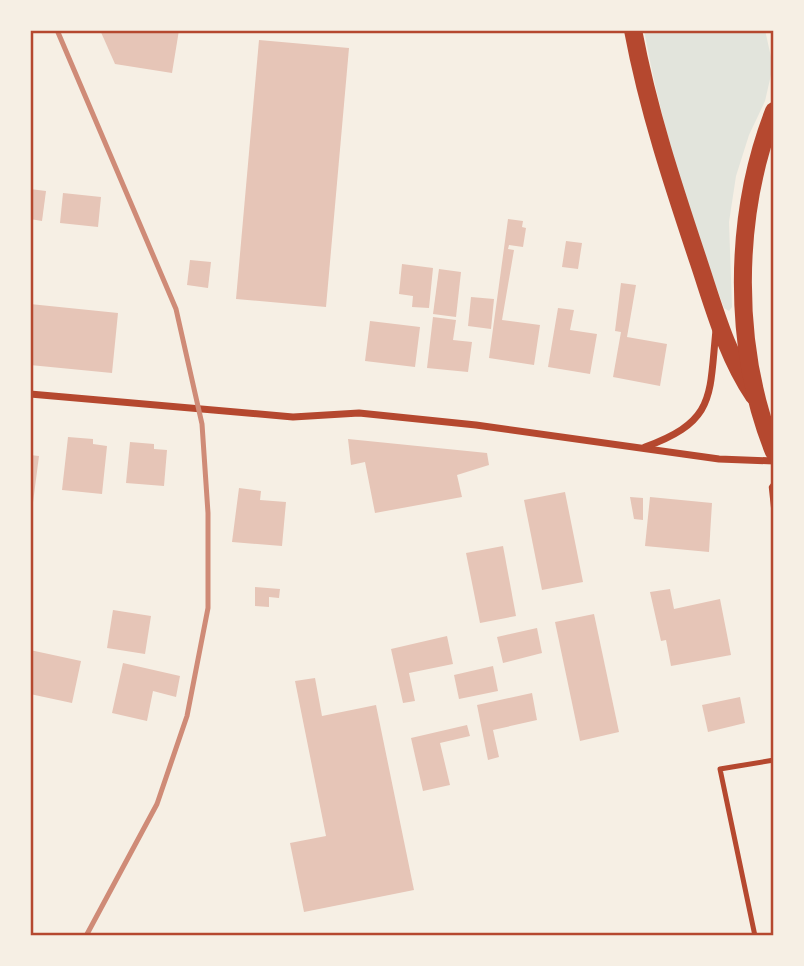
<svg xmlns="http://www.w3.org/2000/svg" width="804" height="966" viewBox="0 0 804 966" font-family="Arial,sans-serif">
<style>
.green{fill:#e2e4dc}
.building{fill:#e6c5b7}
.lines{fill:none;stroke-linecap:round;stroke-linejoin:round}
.path{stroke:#b5482f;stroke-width:4.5}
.service{stroke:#b5482f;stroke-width:5}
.minor{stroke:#b5482f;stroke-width:7}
.primary{stroke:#b5482f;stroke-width:18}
.rail{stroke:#cf8b77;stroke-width:5}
.neatline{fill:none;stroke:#b5482f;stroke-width:2.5}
</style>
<rect width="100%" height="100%" fill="#f6efe4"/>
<path class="green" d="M644 30H765L773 66 765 101 749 135 736 176 729 222 732 307 729 311 724 308C690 216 661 126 644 30Z"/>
<g class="building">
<polygon points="100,30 179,30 172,73 115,64"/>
<polygon points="259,40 349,48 326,307 236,299"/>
<polygon points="30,189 46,191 42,221 30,219"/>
<polygon points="63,193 101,197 98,227 60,223"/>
<polygon points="508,219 523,221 522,227 526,228 523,247 509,245 508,249 514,250 502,320 540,325 534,365 489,358"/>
<polygon points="566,241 582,243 578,269 562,267"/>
<polygon points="190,260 211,262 208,288 187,285"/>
<polygon points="402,264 433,268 429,308 412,307 413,296 399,294"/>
<polygon points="439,269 461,272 456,317 433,314"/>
<polygon points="621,283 636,285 627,337 667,344 660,386 613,377 621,332 615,331"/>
<polygon points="471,297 494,299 491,329 468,326"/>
<polygon points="30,304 118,313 112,373 30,365"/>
<polygon points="558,308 574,310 570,330 597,334 590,374 548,367"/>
<polygon points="433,317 456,320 453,340 472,342 468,372 427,368"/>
<polygon points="370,321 420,327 415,367 365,361"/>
<polygon points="68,437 93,439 93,444 107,446 102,494 62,490"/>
<polygon points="348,439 487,453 489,465 457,475 462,497 375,513 365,462 351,465"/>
<polygon points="130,442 154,444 154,449 167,450 164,486 126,483"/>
<polygon points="30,455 39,456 31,518 30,518"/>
<polygon points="239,488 261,491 260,500 286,502 282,546 232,542"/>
<polygon points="565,492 583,582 542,590 524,500"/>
<polygon points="630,497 643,498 643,520 634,519"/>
<polygon points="650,497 712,503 709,552 645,546"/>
<polygon points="503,546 516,616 480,623 466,553"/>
<polygon points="255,587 280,589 279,598 269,597 269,607 255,606"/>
<polygon points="670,589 674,609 720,599 731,655 671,666 666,640 661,641 650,592"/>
<polygon points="113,610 151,616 145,654 107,648"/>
<polygon points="594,614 619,732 580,741 555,622"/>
<polygon points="537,628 542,653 503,663 497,637"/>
<polygon points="447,636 453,664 409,673 415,701 403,703 391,649"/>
<polygon points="30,650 81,661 72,703 30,694"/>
<polygon points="123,663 180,676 176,697 153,691 147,721 112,713"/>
<polygon points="493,666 498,691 459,699 454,675"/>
<polygon points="315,678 322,716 376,705 414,890 304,912 290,843 326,836 295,681"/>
<polygon points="532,693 537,720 493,730 499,757 488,760 477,705"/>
<polygon points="740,697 745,723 708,732 702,705"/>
<polygon points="467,725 470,736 440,743 450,785 423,791 411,738"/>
</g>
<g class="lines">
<polyline class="path" points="774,483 771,487 774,515"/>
<polyline class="service" points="755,936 720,769 774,760"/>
<g class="minor">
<polyline points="30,394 293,417 359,413 476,425 719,459 774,461"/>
<path d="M645 447C716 421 709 397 716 330"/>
</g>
<g class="primary">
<path d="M633 30C648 110 673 185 699 263 714 308 727 356 754 396"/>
<path d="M774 111C733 216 732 347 774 452"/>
</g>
<polyline class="rail" points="57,30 176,309 202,424 208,513 208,608 187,716 157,804 86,936"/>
</g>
<rect width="804" height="966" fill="none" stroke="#f6efe4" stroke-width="63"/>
<rect x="32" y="32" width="740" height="902" class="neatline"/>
</svg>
